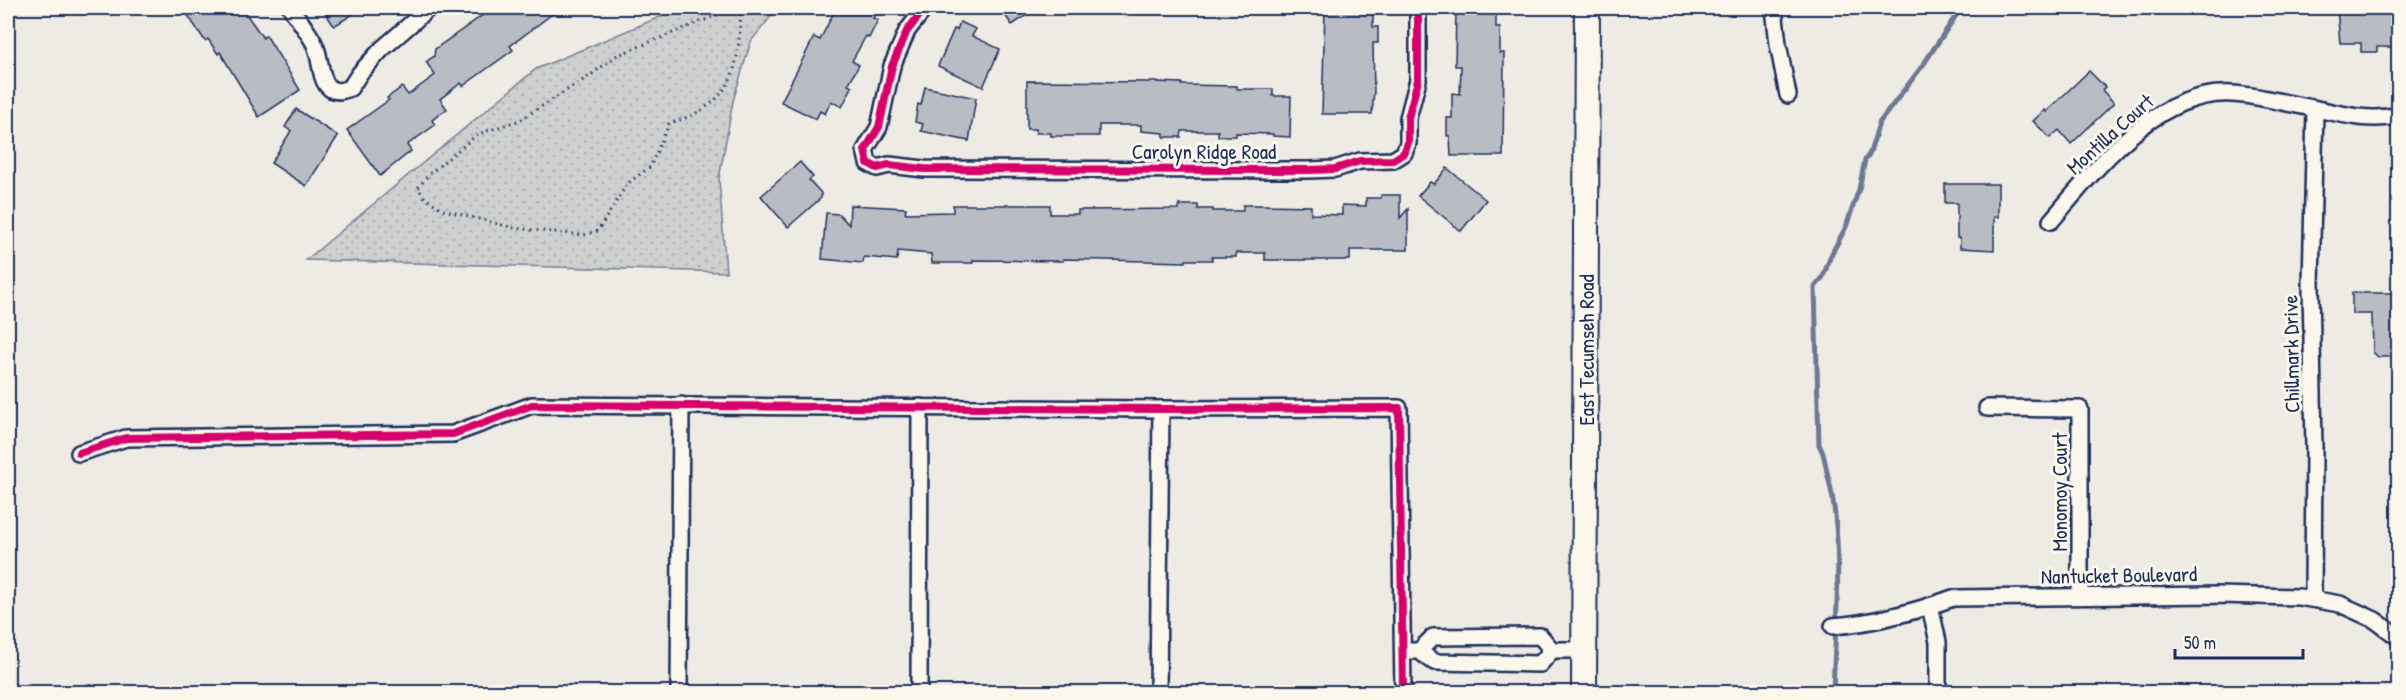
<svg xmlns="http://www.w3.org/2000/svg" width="2406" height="700" viewBox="0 0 2406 700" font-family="'Patrick Hand',sans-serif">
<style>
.park{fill:url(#park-dots);stroke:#747f96;stroke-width:1.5}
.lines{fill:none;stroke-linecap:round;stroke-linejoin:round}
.stream{stroke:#6d7892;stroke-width:5}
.building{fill:#b9bcc3;stroke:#1b2f5e;stroke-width:1.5}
.street-casing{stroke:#1b2f5e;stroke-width:20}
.primary-casing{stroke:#1b2f5e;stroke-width:28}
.path{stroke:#1b2f5e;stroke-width:3;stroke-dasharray:1.5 4.5;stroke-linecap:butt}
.street{stroke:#fbf7ec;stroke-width:15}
.primary{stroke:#fbf7ec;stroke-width:24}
.cycleway-casing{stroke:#fbf7ec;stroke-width:11}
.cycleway{stroke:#d6006c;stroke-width:8}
.labels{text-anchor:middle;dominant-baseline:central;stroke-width:6;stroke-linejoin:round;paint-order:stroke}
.street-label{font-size:21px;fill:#1b2f5e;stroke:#fbf7ec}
</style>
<defs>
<pattern id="park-dots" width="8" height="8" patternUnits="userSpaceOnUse" patternTransform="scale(1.5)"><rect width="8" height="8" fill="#cecfcf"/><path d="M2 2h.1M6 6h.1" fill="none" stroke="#b0b2b4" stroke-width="1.8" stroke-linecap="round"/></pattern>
</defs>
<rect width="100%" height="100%" fill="#eeebe4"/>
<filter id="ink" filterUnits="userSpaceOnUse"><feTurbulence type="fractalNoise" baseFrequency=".0167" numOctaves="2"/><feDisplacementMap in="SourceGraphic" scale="12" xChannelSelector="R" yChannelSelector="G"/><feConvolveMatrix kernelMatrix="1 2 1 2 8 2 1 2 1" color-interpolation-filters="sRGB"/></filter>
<g filter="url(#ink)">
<polygon class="park" points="681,8 778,8 751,41 733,101 719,179 726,272 306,260 536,69"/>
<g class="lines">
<path class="stream" d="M1833 692C1835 624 1845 542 1828 476 1825 466 1825 453 1819 445L1815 287 1823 277 1831 255 1846 227 1859 189 1865 160 1870 153 1879 123 1923 65 1961 8"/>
</g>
<g class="building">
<polygon points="183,8 242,8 263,38 266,35 300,90 259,117 220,52 218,54 208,39 205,41"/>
<polygon points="322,8 363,8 334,26"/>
<polygon points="493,8 560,8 510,46 513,50 463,86 461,83 440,99 447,109 432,120 435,125 407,145 411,151 380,176 347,130 389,100 387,98 402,87 408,95 435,75 426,62 434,56 435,49"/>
<polygon points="836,8 878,8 873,18 878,20 869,38 866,36 852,61 859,65 848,85 852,87 842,107 831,101 825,114 820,111 816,119 781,102 814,37 820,40"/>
<polygon points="1000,8 1038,8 1012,25"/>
<polygon points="1325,8 1373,8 1373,27 1378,27 1378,43 1373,43 1374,91 1372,114 1322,114"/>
<polygon points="1456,8 1496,8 1496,28 1500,28 1500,53 1504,53 1503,156 1451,156 1450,136 1447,136 1447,118 1452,118 1452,93 1460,94 1461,66 1455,66"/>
<polygon points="2337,8 2398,8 2398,27 2395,27 2393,47 2377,47 2377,52 2361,52 2361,43 2340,43"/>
<polygon points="960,22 976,29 972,36 1000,49 983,87 938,66 954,29 957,30"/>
<polygon points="2089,71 2105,87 2102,90 2114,103 2071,144 2059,130 2050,138 2033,121 2045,110 2046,112"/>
<polygon points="1027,81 1155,82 1182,83 1182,85 1237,86 1237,89 1273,89 1273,96 1291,96 1290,137 1273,136 1273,134 1236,133 1236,136 1218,136 1218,131 1182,131 1181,137 1164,137 1164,133 1141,131 1141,125 1099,125 1099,136 1051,136 1051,133 1036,133 1036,129 1027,129"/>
<polygon points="925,87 976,98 969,141 921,131 923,124 915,122 918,104 921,105"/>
<polygon points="296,109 338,136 306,186 271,163 291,131 285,127"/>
<polygon points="800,162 813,177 809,180 821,193 821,198 788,227 761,196"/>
<polygon points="1447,168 1486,200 1461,231 1418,196 1430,182 1434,184"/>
<polygon points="1945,184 1998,184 1998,217 1994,217 1994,250 1960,248 1960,238 1957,238 1957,203 1945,203"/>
<polygon points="1381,195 1400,195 1400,218 1408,209 1408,250 1350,250 1350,260 1265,260 1265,253 1236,253 1236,257 1212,257 1212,260 1186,260 1186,262 1063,259 1063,261 973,260 973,263 932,263 931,254 898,251 897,260 864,257 863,263 822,259 826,213 839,214 849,225 850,205 906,208 905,213 953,212 953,205 1050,205 1050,214 1078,214 1078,210 1179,209 1179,205 1198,205 1198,209 1213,209 1213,211 1243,211 1243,205 1261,205 1311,206 1311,214 1342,215 1342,205 1366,206 1366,198 1381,198"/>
<polygon points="2352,293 2398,293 2398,357 2378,357 2373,352 2372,314 2352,314"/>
</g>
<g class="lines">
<defs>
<g id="street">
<path d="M291 8C298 19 308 31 314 43 324 60 316 102 350 88L360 73 382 49 429 8"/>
<polyline points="925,8 907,31 892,66 879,127 865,150 868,163 877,168 889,165 924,169 1309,170 1335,169 1360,161 1393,160 1404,153 1408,143 1408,118 1418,80 1418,8"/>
<polyline points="1774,8 1778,44 1788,95"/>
<path d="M2051 221C2096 169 2155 90 2232 94 2257 95 2283 103 2308 107 2337 113 2369 123 2398 115"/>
<polyline points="1987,408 2080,409 2080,596"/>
<polyline points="79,453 126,438 453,434 532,405 1161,409 1399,408 1403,692"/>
<polyline points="2313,599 2314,448 2311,285 2315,109"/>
<polyline points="1930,606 1938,642 1938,692"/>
<path d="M1833 626C1874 623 1914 612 1953 598L2219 595 2299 597 2340 604 2375 620 2398 637"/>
<polyline points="1409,651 1419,651 1434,662 1540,664 1552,650"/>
<polyline points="1419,651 1433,637 1540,636 1552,650 1585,650"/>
<polyline points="679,692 681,405"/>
<polyline points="919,692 920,407"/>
<polyline points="1158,692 1161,409"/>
</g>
<polyline id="primary" points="1584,692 1587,8"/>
</defs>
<use href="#street" class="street-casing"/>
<use href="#primary" class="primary-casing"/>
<path class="path" d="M734 8 616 56 591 75 520 120 478 134 429 174 418 188 425 198 444 210 514 228 583 235 598 231 627 184 650 167 669 124C679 120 690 117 700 111 741 87 738 49 741 8"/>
<use href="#street" class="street"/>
<use href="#primary" class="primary"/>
<defs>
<g id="cycleway">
<polyline points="925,8 907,31 892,66 879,127 865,150 868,163 877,168 889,165 924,169 1309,170 1335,169 1360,161 1393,160 1404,153 1408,143 1408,118 1418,80 1418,8"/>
<polyline points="79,453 126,438 453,434 532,405 1161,409 1399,408 1403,692"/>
</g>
</defs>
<use href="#cycleway" class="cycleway-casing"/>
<use href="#cycleway" class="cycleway"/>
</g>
</g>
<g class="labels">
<g class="street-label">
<text transform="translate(2110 134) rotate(-42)">Montilla Court</text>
<text x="1204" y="151">Carolyn Ridge Road</text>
<text transform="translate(1586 350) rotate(-90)">East Tecumseh Road</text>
<text transform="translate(2291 354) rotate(-91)">Chillmark Drive</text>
<text transform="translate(2059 492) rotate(-90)">Monomoy Court</text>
<text transform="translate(2119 575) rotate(-1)">Nantucket Boulevard</text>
</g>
</g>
<rect width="2406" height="700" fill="none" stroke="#fbf7ec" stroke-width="30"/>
<rect x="15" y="15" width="2376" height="670" fill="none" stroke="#1b2f5e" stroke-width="2" filter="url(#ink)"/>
<path d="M2175 649v9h128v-9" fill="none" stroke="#1b2f5e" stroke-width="3"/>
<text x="2184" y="649" font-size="18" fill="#1b2f5e" stroke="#fbf7ec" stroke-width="4.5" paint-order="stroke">50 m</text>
</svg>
